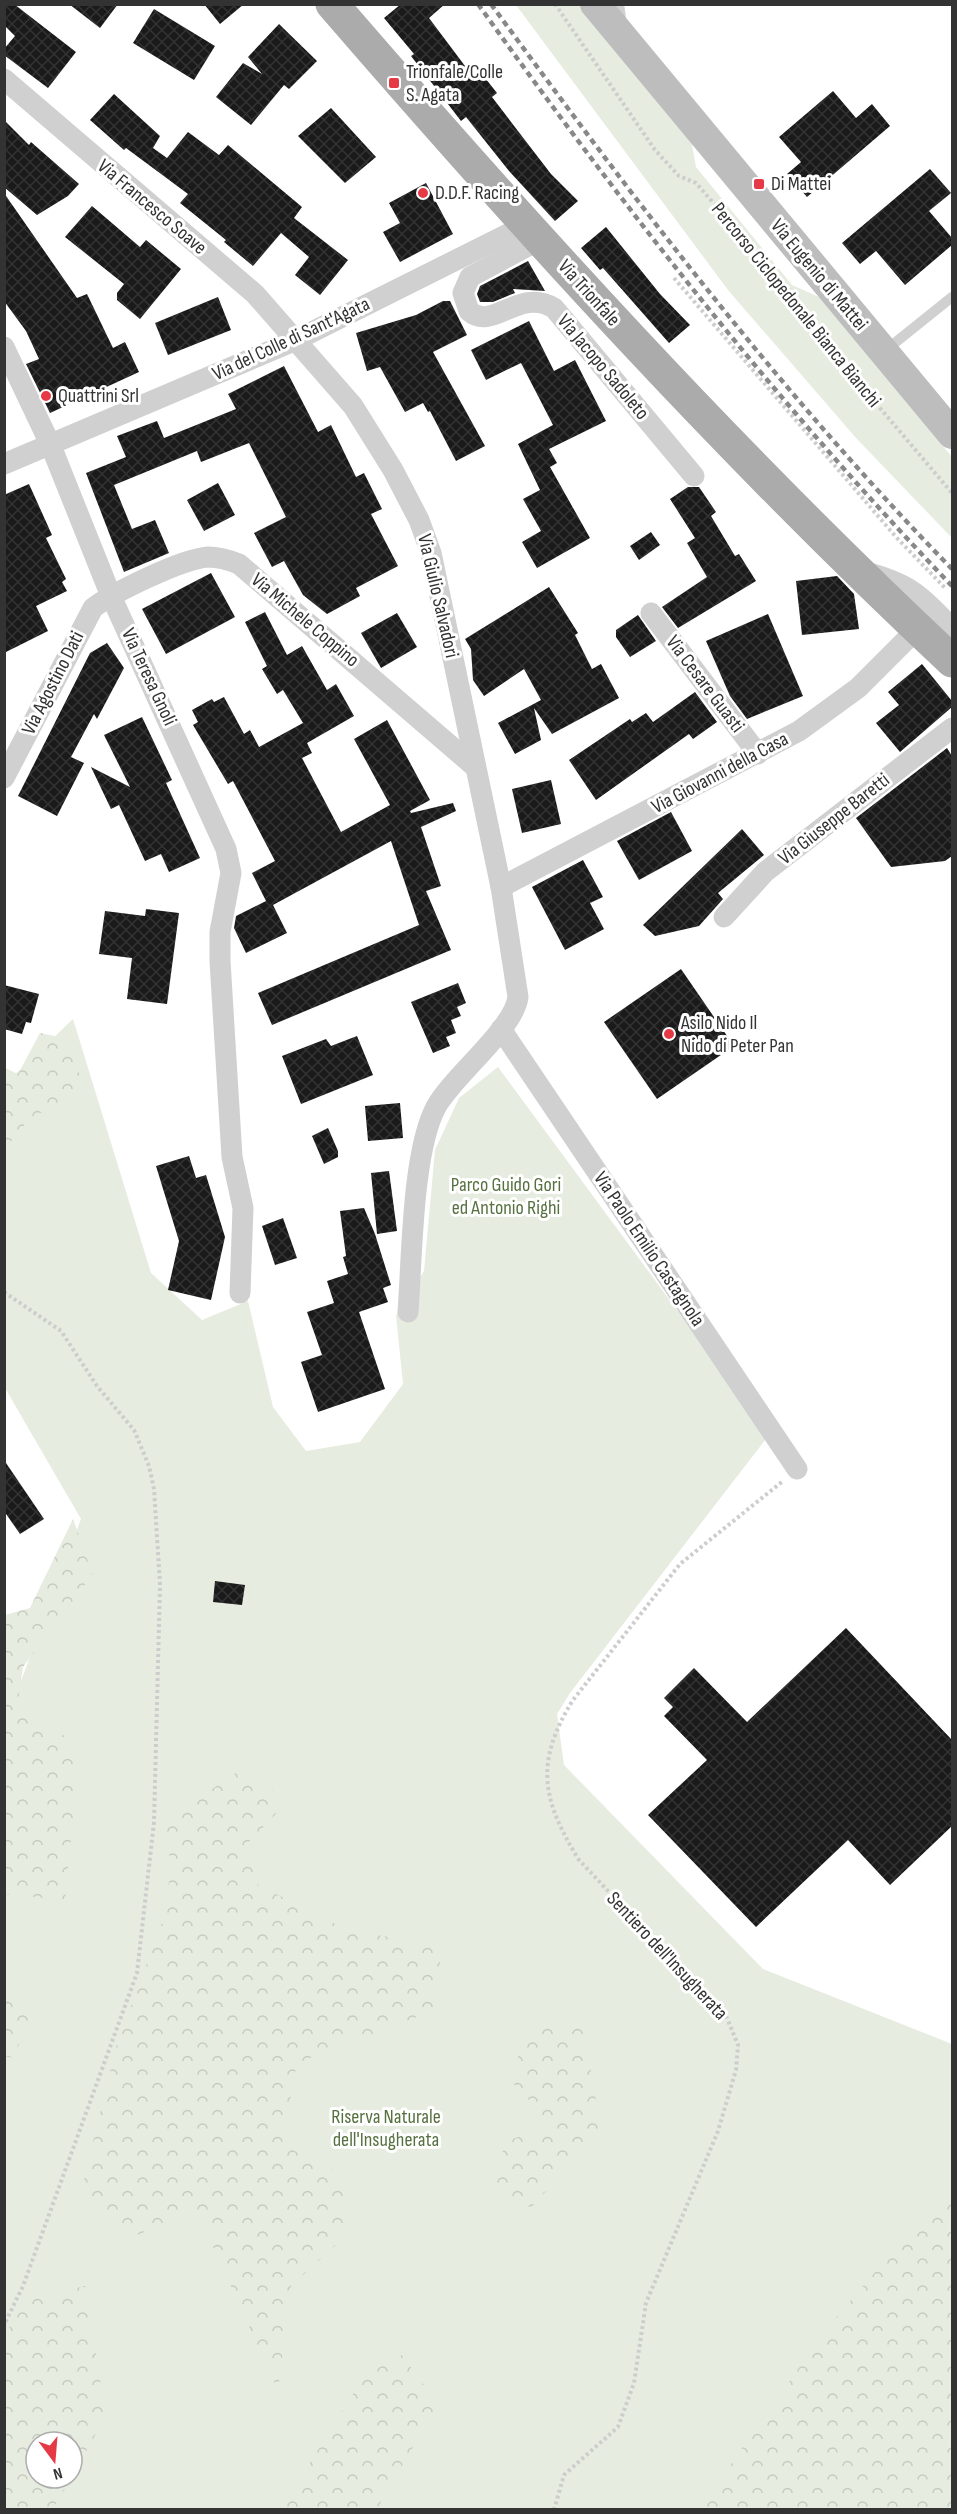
<svg xmlns="http://www.w3.org/2000/svg" width="957" height="2514" viewBox="0 0 957 2514" font-family="'Sofia Sans Condensed',sans-serif">
<style>
.green{fill:#e6ecdf;fill-rule:evenodd}
.forest{fill:url(#forest-crowns)}
.building{fill:url(#building-cross-hatch)}
.lines{fill:none;stroke-linecap:round;stroke-linejoin:round}
.path{stroke:#cdcdcd;stroke-width:4;stroke-dasharray:3 3;stroke-linecap:butt}
.lane{stroke:#d0d0d0;stroke-width:10}
.street{stroke:#d0d0d0;stroke-width:21}
.secondary{stroke:#bdbdbd;stroke-width:30}
.primary{stroke:#ababab;stroke-width:33}
.rail{stroke:#888;stroke-width:4.5;stroke-dasharray:6 4.5;stroke-linecap:butt}
.poi-dot{fill:#e63946;stroke:#fff;stroke-width:2}
.labels{text-anchor:middle;dominant-baseline:central;stroke-width:6;stroke-linejoin:round;paint-order:stroke}
.poi-label{font-size:20px;fill:#333;stroke:#fff;text-anchor:start}
.street-label{font-size:20px;fill:#333;stroke:#fff}
.park-label{font-size:20px;fill:#56703f;stroke:#fff}
</style>
<defs>
<pattern id="forest-crowns" width="20" height="18" patternUnits="userSpaceOnUse" patternTransform="scale(1.5)"><rect width="20" height="18" fill="#e6ecdf"/><path d="M2 6a3 3 0 1 1 6 0M12 15a3 3 0 1 1 6 0" fill="none" stroke="#c6cbc0"/></pattern>
<pattern id="building-cross-hatch" width="8" height="8" patternUnits="userSpaceOnUse" patternTransform="scale(1.5)"><rect width="8" height="8" fill="#1a1a1a"/><path d="M0 0l8 8M0 8l8-8" fill="none" stroke="#333"/></pattern>
</defs>
<rect width="100%" height="100%" fill="#fff"/>
<g class="green">
<polygon points="516,5 586,5 691,139 696,167 792,285 819,297 952,457 952,538 856,438 728,290"/>
<path d="M73 1019 151 1273 202 1320 248 1301 273 1407 306 1451 360 1442 403 1384 396 1315 424 1271 435 1150 459 1098 498 1067 769 1435 570 1693 557 1714 564 1765 763 1969 952 2044V2509H5L4 1727 81 1519 5 1388V1084ZM36 2442H72V2478H36Z"/>
</g>
<g class="forest">
<polygon points="40,1033 69,1039 85,1094 31,1117 5,1149 5,1068 18,1074"/>
<polygon points="73,1519 93,1574 23,1667 16,1714 74,1740 73,1818 65,1900 5,1894 5,1615 30,1608"/>
<polygon points="239,1771 289,1800 248,1843 258,1885 350,1931 442,1945 435,2010 297,2063 282,2145 340,2172 348,2234 291,2286 278,2391 197,2211 132,2237 81,2192 116,2047 165,1915 171,1864 163,1822"/>
<polygon points="4,1993 35,2013 12,2058 5,2056"/>
<polygon points="582,2020 601,2128 531,2208 487,2180 509,2140 553,2126 512,2082 525,2028"/>
<polygon points="952,2191 952,2509 699,2509 827,2328 926,2213"/>
<polygon points="85,2286 106,2416 72,2476 72,2442 36,2442 36,2478 71,2478 53,2509 5,2509 5,2344 16,2303"/>
<polygon points="402,2355 438,2404 377,2509 281,2509 365,2375"/>
</g>
<g class="building">
<polygon points="4,4 14,4 76,52 48,88 4,55 4,49 15,36 4,25"/>
<polygon points="69,4 118,4 100,28"/>
<polygon points="204,4 244,4 220,24"/>
<polygon points="401,4 445,4 429,18 471,74 478,69 497,93 492,97 551,174 578,201 555,221 509,171 466,117 461,121 411,56 414,54 384,18"/>
<polygon points="154,9 215,46 194,80 133,43"/>
<polygon points="279,24 317,61 289,89 284,85 251,125 216,97 243,63 262,74 248,57"/>
<polygon points="833,91 856,118 872,104 890,126 807,197 787,174 801,162 779,137"/>
<polygon points="114,94 160,136 153,148 167,158 188,132 219,155 228,145 302,207 294,218 348,260 320,295 295,275 309,257 281,233 253,266 224,242 226,240 180,203 188,194 126,148 124,150 90,120"/>
<polygon points="331,108 376,157 345,183 298,136"/>
<polygon points="4,120 29,145 31,142 79,184 68,196 37,215 4,187"/>
<polygon points="930,169 951,193 929,211 952,238 952,245 905,285 876,251 860,264 842,243"/>
<polygon points="426,183 453,234 400,262 383,232 400,223 389,203"/>
<polygon points="4,193 77,298 87,294 113,348 125,342 139,372 50,413 26,364 39,359 26,331 4,301"/>
<polygon points="92,206 140,247 146,240 181,269 140,319 117,300 117,293 124,284 65,237"/>
<polygon points="606,227 660,294 690,325 669,343 603,268 600,270 581,248"/>
<polygon points="528,261 545,291 513,289 515,293 493,302 480,302 477,294 480,286"/>
<polygon points="218,297 231,330 168,355 155,323"/>
<polygon points="443,301 450,301 467,335 433,352 485,446 456,461 430,411 428,412 423,403 405,412 380,367 367,371 356,333 416,315"/>
<polygon points="529,321 554,371 575,360 606,421 549,449 557,463 550,467 590,538 537,568 522,542 541,531 523,499 540,490 518,444 553,425 521,363 486,380 471,350"/>
<polygon points="284,366 318,432 331,425 356,477 364,473 382,509 371,514 398,566 356,588 360,596 327,614 303,595 284,561 272,567 254,533 286,517 249,443 201,462 197,451 114,485 132,529 155,520 169,553 124,572 86,473 126,457 117,436 157,421 164,438 236,409 228,394"/>
<polygon points="218,483 235,515 204,531 187,500"/>
<polygon points="29,484 52,535 46,538 66,579 62,582 67,591 36,606 48,631 4,653 4,495"/>
<polygon points="688,487 699,487 716,512 711,516 735,556 739,554 756,581 678,628 662,607 707,577 687,543 695,538 670,499"/>
<polygon points="651,532 660,545 639,560 630,546"/>
<polygon points="211,573 235,617 166,654 142,609"/>
<polygon points="837,576 854,594 859,629 802,635 796,581"/>
<polygon points="549,587 578,633 575,635 592,669 601,664 619,698 552,734 534,708 541,740 515,754 498,723 541,700 524,669 484,696 473,680 471,649 465,639"/>
<polygon points="265,612 287,655 302,646 327,690 336,684 354,716 307,743 312,753 302,758 341,832 390,805 354,739 387,720 430,800 410,811 411,813 453,803 456,811 421,827 441,886 426,891 451,950 272,1025 258,993 419,925 391,841 273,905 287,933 246,953 234,928 236,916 266,901 252,873 275,861 233,781 228,784 193,725 198,722 192,710 212,699 214,702 224,697 244,734 250,730 259,747 303,723 283,690 277,694 262,669 267,666 245,622"/>
<polygon points="397,613 417,647 381,668 361,633"/>
<polygon points="768,614 803,696 747,719 730,696 706,641"/>
<polygon points="638,615 656,641 630,657 616,637 616,630"/>
<polygon points="107,643 124,668 97,719 94,714 71,757 84,763 57,816 18,796 90,653"/>
<polygon points="922,664 952,701 952,707 900,752 876,723 899,705 888,692"/>
<polygon points="695,692 717,722 693,739 689,734 596,800 569,760 630,719 632,722 646,713 653,722"/>
<polygon points="142,717 172,780 166,783 200,858 169,872 161,854 145,861 119,805 111,809 91,767 130,787 104,735"/>
<polygon points="947,748 952,756 952,856 945,861 891,867 856,818"/>
<polygon points="551,780 561,824 522,833 512,789"/>
<polygon points="671,812 692,851 639,880 617,841"/>
<polygon points="742,829 764,855 718,893 723,899 699,926 655,936 643,925"/>
<polygon points="583,860 603,897 590,903 604,929 565,950 532,887"/>
<polygon points="146,909 179,913 167,1004 127,999 132,958 99,954 105,911 145,916"/>
<polygon points="681,969 734,1046 657,1099 604,1022"/>
<polygon points="458,983 466,1003 457,1007 461,1016 451,1020 456,1033 446,1037 450,1046 433,1053 411,1002"/>
<polygon points="4,985 39,994 31,1023 26,1022 22,1034 4,1029"/>
<polygon points="357,1036 373,1075 301,1104 282,1056 326,1039 331,1046"/>
<polygon points="400,1103 403,1138 368,1141 365,1106"/>
<polygon points="328,1128 338,1151 338,1157 324,1164 312,1136"/>
<polygon points="189,1156 196,1178 206,1175 225,1237 211,1300 168,1290 179,1241 156,1166"/>
<polygon points="389,1171 397,1231 377,1234 371,1173"/>
<polygon points="364,1208 375,1234 391,1285 383,1288 388,1302 359,1312 385,1389 318,1412 301,1362 322,1355 307,1312 334,1303 327,1281 348,1274 343,1257 346,1256 340,1211"/>
<polygon points="283,1218 297,1258 275,1265 262,1226"/>
<polygon points="4,1460 44,1519 20,1534 4,1511"/>
<polygon points="215,1581 245,1585 242,1605 213,1602"/>
<polygon points="846,1628 952,1740 952,1826 890,1885 848,1840 756,1927 648,1815 707,1760 664,1716 673,1707 664,1698 694,1668 747,1722"/>
</g>
<g class="lines">
<g class="path">
<polyline points="555,4 655,150 679,176 696,183 792,293 802,316 952,493"/>
<polyline points="674,278 896,537 946,589"/>
<polyline points="4,1292 61,1331 97,1386 134,1430 149,1466 154,1489 160,1584 154,1822 137,1973 23,2286 4,2325"/>
<path d="M554 2510 564 2475 618 2427 634 2383 646 2303 718 2131 736 2070 738 2045 727 2018 579 1860C542 1800 534 1763 573 1700L680 1564 783 1481"/>
</g>
<g class="lane">
<polyline points="619,4 622,25"/>
<polyline points="886,350 952,297"/>
</g>
<g class="street">
<path d="M4 79 255 294 353 406 393 470 419 520 431 553 501 887 518 997C514 1029 453 1076 436 1107 412 1152 412 1259 408 1312"/>
<path d="M541 239 470 277 463 293 469 311C493 332 518 287 554 308L694 476"/>
<polyline points="4,347 51,446 111,596 226,849 231,873 220,932 220,961 232,1157 243,1208 240,1293"/>
<polyline points="4,464 296,340 528,224"/>
<path d="M862 571C910 584 918 593 952 628"/>
<polyline points="651,613 758,754"/>
<path d="M4 778 93 608C114 592 182 559 208 557 219 557 229 560 239 564L474 766"/>
<polyline points="501,887 799,731 858,688 918,628"/>
<polyline points="724,917 765,872 952,728"/>
<polyline points="501,1029 797,1469"/>
</g>
<polyline class="secondary" points="595,4 952,434"/>
<path class="primary" d="M332 4C529 232 732 455 952 661"/>
<g class="rail">
<path d="M478 4C624 208 778 405 952 586"/>
<path d="M491 4C635 201 782 395 952 569"/>
</g>
</g>
<g class="poi-dot">
<rect x="388" y="77" width="12" height="12" rx="3"/>
<rect x="753" y="178" width="12" height="12" rx="3"/>
<circle cx="423" cy="193" r="6"/>
<circle cx="46" cy="396" r="6"/>
<circle cx="669" cy="1034" r="6"/>
</g>
<g class="labels">
<g class="poi-label">
<text x="406" y="72">Trionfale/Colle<tspan x="406" dy="23">S. Agata</tspan></text>
<text x="771" y="184">Di Mattei</text>
<text x="435" y="193">D.D.F. Racing</text>
<text x="58" y="396">Quattrini Srl</text>
<text x="681" y="1023">Asilo Nido Il<tspan x="681" dy="23">Nido di Peter Pan</tspan></text>
</g>
<g class="street-label">
<text transform="translate(152 207) rotate(40)">Via Francesco Soave</text>
<text transform="translate(819 275) rotate(50)">Via Eugenio di Mattei</text>
<text transform="translate(589 293) rotate(48)">Via Trionfale</text>
<text transform="translate(796 305) rotate(51)">Percorso Ciclopedonale Bianca Bianchi</text>
<text transform="translate(291 339) rotate(-25)">Via del Colle di Sant'Agata</text>
<text transform="translate(603 367) rotate(50)">Via Jacopo Sadoleto</text>
<text transform="translate(438 596) rotate(77)">Via Giulio Salvadori</text>
<text transform="translate(305 620) rotate(40)">Via Michele Coppino</text>
<text transform="translate(149 677) rotate(65)">Via Teresa Gnoli</text>
<text transform="translate(53 683) rotate(-63)">Via Agostino Dati</text>
<text transform="translate(705 684) rotate(53)">Via Cesare Guasti</text>
<text transform="translate(720 773) rotate(-28)">Via Giovanni della Casa</text>
<text transform="translate(834 819) rotate(-38)">Via Giuseppe Baretti</text>
<text transform="translate(649 1249) rotate(56)">Via Paolo Emilio Castagnola</text>
<text transform="translate(667 1956) rotate(47)">Sentiero dell'Insugherata</text>
</g>
<g class="park-label">
<text x="506" y="1185">Parco Guido Gori<tspan x="506" dy="23">ed Antonio Righi</tspan></text>
<text x="386" y="2117">Riserva Naturale<tspan x="386" dy="23">dell'Insugherata</tspan></text>
</g>
</g>
<rect width="957" height="2514" fill="none" stroke="#333333" stroke-width="12"/>
<g transform="translate(54 2460) rotate(164)"><circle r="28" fill="#ffffff" stroke="#adadad" stroke-width="1.5"/>
<path d="M0-4.5L10 22L0 15L-10 22Z" fill="#e63946"/>
<text y="-9" font-size="16" font-weight="bold" text-anchor="middle" fill="#333333">N</text>
</g>
</svg>
